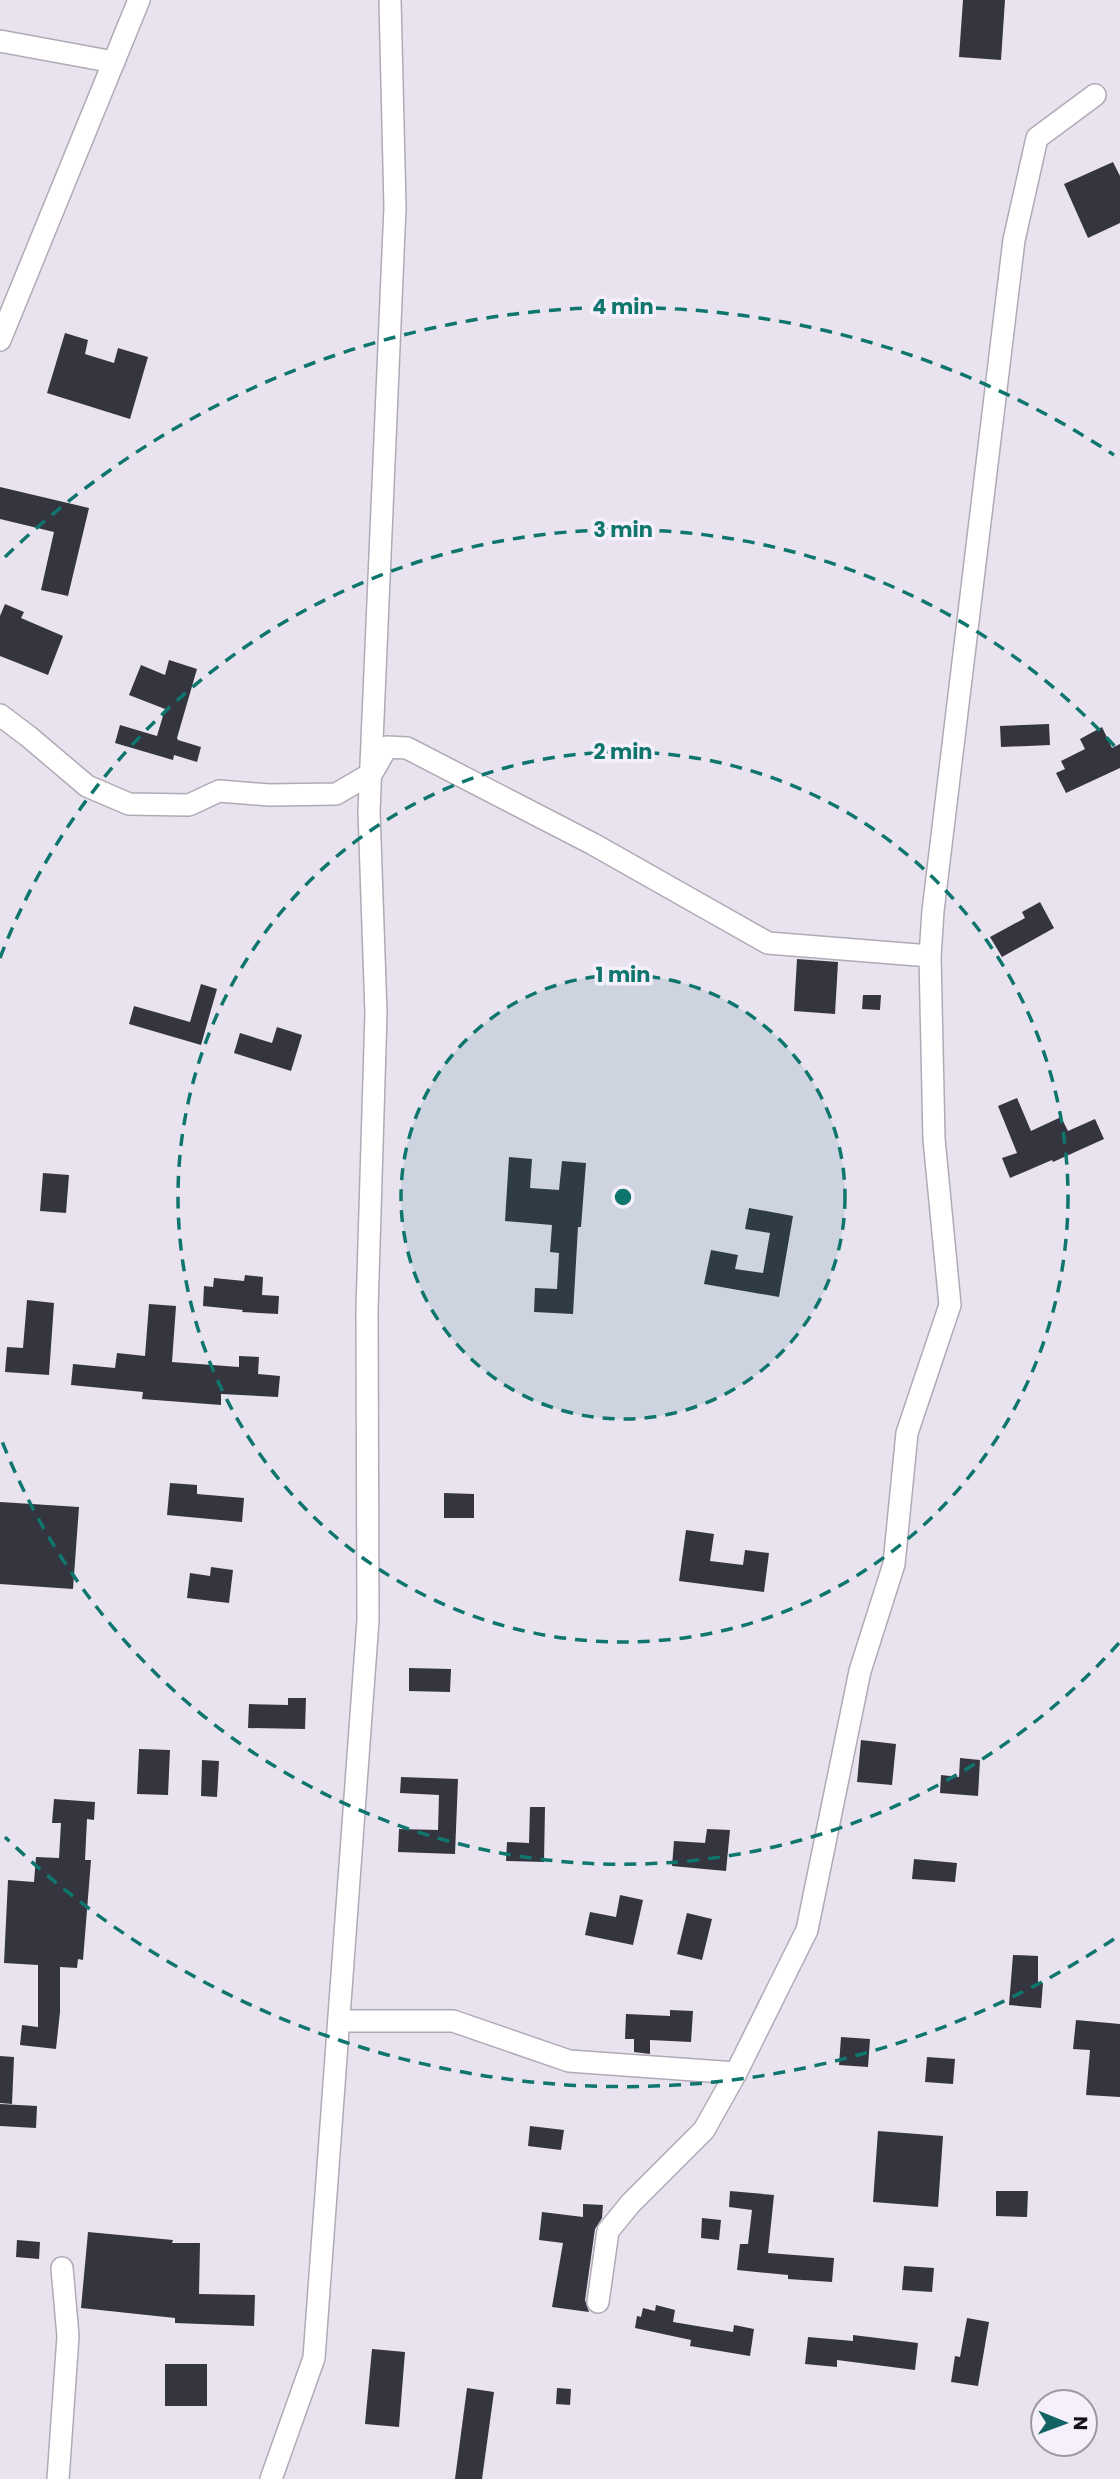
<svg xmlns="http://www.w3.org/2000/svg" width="1120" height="2479" viewBox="0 0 1120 2479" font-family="Poppins,sans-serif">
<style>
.building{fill:#353540}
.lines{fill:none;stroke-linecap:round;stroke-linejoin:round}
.street-casing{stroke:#b1aab6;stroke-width:24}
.street{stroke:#fff;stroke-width:21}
.ring{fill:none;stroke:#0f766e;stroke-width:3.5;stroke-dasharray:12 9}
.centre{fill:#0f766e;stroke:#f6effc;stroke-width:3.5}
.ring-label{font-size:21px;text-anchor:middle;font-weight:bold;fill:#0f766e;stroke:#f6effc;stroke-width:7;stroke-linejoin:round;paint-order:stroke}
</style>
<rect width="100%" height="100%" fill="#e9e2ef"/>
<g class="building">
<polygon points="963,0 1005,0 1001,60 959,57"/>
<polygon points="1113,162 1120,176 1120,223 1088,238 1064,184"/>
<polygon points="65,333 88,340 85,354 114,363 118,348 148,357 130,419 47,393"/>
<polygon points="0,487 89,508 68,596 41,590 54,532 0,519"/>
<polygon points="5,604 24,612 21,618 63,636 48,675 0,656 0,616"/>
<polygon points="169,660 197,669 177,738 178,740 201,747 197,762 174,755 173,760 115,743 120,725 157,736 165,709 129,695 141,665 165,675"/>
<polygon points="1049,724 1050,745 1001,747 1000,726"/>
<polygon points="1102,727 1112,748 1120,744 1120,768 1066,793 1056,773 1065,769 1061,761 1085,749 1080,739"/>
<polygon points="1040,902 1054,928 1002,957 990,937 1025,918 1022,912"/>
<polygon points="797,959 838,962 835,1014 794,1011"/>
<polygon points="201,984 217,989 201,1045 129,1024 134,1006 190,1022"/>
<polygon points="863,995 881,995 880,1010 862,1009"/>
<polygon points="277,1027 302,1035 291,1071 234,1053 240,1033 272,1043"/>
<polygon points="1017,1098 1031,1131 1061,1117 1068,1131 1095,1119 1104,1139 1053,1162 1052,1160 1010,1178 1002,1158 1017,1153 998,1106"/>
<polygon points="509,1157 532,1159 530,1188 559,1190 562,1161 586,1163 581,1227 578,1227 573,1314 534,1312 535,1288 557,1289 559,1253 550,1252 552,1225 505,1221"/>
<polygon points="43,1173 69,1175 66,1213 40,1211"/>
<polygon points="749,1208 793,1216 779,1297 704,1284 711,1250 738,1255 735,1269 763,1273 770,1233 745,1229"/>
<polygon points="245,1275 263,1277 262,1295 279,1296 278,1314 242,1312 243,1310 203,1306 204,1286 213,1287 214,1278 244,1281"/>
<polygon points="27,1300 54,1303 49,1375 5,1372 7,1347 23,1348"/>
<polygon points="149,1304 176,1306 172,1362 239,1367 239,1356 259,1357 258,1374 280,1376 278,1397 221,1394 221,1405 142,1399 143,1392 71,1385 73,1364 115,1368 117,1353 145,1356"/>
<polygon points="170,1483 197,1485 197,1494 244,1498 242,1522 167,1515"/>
<polygon points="444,1493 474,1494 474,1518 444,1518"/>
<polygon points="0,1502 79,1507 73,1589 0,1584"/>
<polygon points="686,1530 714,1534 710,1561 743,1565 745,1550 769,1553 764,1592 679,1581"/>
<polygon points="211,1567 233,1570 229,1603 187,1598 190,1573 210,1576"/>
<polygon points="409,1668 451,1669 450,1692 409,1691"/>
<polygon points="288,1698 306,1698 305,1729 248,1728 249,1704 288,1705"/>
<polygon points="861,1740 896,1744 892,1785 857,1782"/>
<polygon points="139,1749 170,1750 168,1795 137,1794"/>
<polygon points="960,1758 980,1760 978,1796 940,1793 941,1775 959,1777"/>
<polygon points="202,1760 219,1761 217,1797 201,1796"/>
<polygon points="401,1777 458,1779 455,1854 398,1852 399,1829 438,1830 439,1795 400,1793"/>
<polygon points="54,1799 95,1802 94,1820 87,1819 85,1860 91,1860 83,1960 78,1959 77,1968 60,1967 60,2012 56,2049 20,2045 22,2025 38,2027 38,1965 4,1963 8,1880 34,1882 36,1857 59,1858 61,1823 52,1823"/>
<polygon points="530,1807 545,1807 544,1862 506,1861 507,1842 529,1843"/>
<polygon points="707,1829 730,1830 726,1871 672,1866 674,1841 705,1843"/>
<polygon points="914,1859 957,1863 955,1882 912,1879"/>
<polygon points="620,1895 643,1900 633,1945 585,1935 590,1912 616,1917"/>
<polygon points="687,1913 712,1919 702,1960 677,1954"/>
<polygon points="1013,1955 1038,1956 1038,1982 1043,1983 1041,2008 1009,2005"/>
<polygon points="670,2010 693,2011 691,2042 650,2040 650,2054 634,2052 634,2039 625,2039 626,2014 670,2016"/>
<polygon points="1076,2020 1120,2024 1120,2097 1086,2095 1090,2050 1073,2049"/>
<polygon points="841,2037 870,2039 868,2067 839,2065"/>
<polygon points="0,2056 14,2057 12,2104 0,2103"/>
<polygon points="927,2057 955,2059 953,2084 925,2082"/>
<polygon points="0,2104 37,2106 36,2128 0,2126"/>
<polygon points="530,2126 564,2130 561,2150 528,2146"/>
<polygon points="878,2131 943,2136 938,2207 873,2202"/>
<polygon points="730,2191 774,2195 768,2253 834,2258 832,2282 788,2279 788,2275 737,2270 740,2244 748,2244 752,2210 729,2207"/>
<polygon points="996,2191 1028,2191 1027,2217 996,2216"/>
<polygon points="583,2204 603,2205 602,2218 595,2229 585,2300 589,2312 552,2307 563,2243 539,2240 542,2212 583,2217"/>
<polygon points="702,2218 721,2220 719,2240 701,2238"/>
<polygon points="88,2232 173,2240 172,2243 200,2243 199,2294 255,2295 254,2326 175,2323 175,2318 81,2308"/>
<polygon points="17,2240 40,2242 39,2259 16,2257"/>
<polygon points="904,2266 934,2268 932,2292 902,2290"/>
<polygon points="656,2305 675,2310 673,2322 733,2332 734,2325 754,2329 750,2356 690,2346 691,2340 635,2328 637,2316 641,2317 643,2308 655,2311"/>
<polygon points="967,2318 989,2322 978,2386 951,2382 955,2356 960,2357"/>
<polygon points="853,2335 918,2343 915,2370 837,2360 837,2367 805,2364 808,2337 853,2341"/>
<polygon points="372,2349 405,2352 399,2427 365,2424"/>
<rect x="165" y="2364" width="42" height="42"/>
<polygon points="467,2388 494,2392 482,2479 455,2479"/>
<polygon points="557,2388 571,2389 570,2405 556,2404"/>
</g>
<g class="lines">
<defs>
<g id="street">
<polyline points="0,41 114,62"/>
<polyline points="0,340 139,0"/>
<polyline points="0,715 28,736 87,786 129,804 189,805 219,791 269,795 336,794 372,773 387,747 407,748 593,844 768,943 930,956"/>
<polyline points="339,2021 453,2021 569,2061 736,2073"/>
<polyline points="598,2302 608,2231 631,2203 704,2130 736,2073 807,1930 860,1671 894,1564 907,1433 950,1305 934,1139 930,956 933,911 1014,240 1037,138 1095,95"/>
<polyline points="58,2479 68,2336 62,2268"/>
<polyline points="271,2479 314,2358 368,1620 367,1310 376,1013 369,811 395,207 390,0"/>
</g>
</defs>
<use href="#street" class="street-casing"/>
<use href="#street" class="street"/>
</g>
<circle cx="623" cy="1197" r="222" fill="#0f766e" fill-opacity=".12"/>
<g class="ring">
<circle cx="623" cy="1197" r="222"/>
<circle cx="623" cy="1197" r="445"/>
<path d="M1119 1643A667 667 0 0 1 0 1436M0 958A667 667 0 0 1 1119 751"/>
<path d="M1114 1939A890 890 0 0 1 5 1837M5 557A890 890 0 0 1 1114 455"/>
</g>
<circle cx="623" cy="1197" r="10" class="centre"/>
<g class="ring-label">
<text x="623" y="314">4 min</text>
<text x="623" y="537">3 min</text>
<text x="623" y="759">2 min</text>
<text x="623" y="982">1 min</text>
</g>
<g transform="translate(1064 2423) rotate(91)"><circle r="33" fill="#f6effc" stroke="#9c97a0" stroke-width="2"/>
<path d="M0-5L12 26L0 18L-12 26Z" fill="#136364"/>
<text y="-10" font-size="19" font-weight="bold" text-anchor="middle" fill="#151217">N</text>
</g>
</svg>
